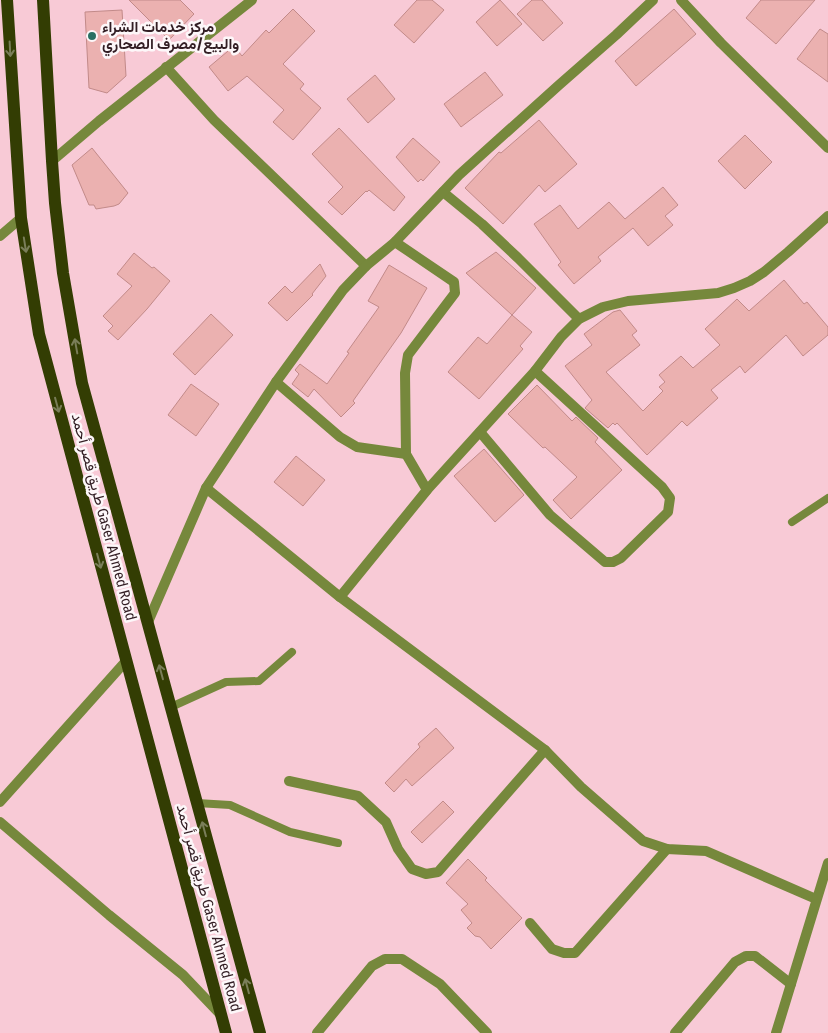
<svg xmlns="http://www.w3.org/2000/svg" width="828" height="1033" viewBox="0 0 828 1033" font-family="'Fira Sans Condensed',Vazirmatn,sans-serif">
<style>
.building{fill:#ebb1b0;stroke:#c28a89}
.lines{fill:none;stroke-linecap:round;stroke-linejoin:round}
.service{stroke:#76883c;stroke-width:8}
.minor{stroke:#76883c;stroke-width:10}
.tertiary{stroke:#76883c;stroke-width:10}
.primary{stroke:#333d03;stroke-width:12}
.oneway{stroke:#7a7e59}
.poi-dot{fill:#2a7064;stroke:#fdf7f9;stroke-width:2}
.labels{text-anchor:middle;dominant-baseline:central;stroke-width:5;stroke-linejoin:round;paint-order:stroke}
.poi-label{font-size:15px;font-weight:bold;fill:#331e24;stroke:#fdf7f9;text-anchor:start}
.street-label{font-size:15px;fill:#331e24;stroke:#fdf7f9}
</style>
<rect width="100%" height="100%" fill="#f8cad6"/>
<g class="building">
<polygon points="129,0 180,0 194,14 169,40"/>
<polygon points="417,0 432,0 444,10 414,43 394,25"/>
<polygon points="500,0 522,24 497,46 476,22"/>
<polygon points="532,0 542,0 563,23 543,41 517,14"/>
<polygon points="761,0 815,0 776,44 746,18"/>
<polygon points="293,9 315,31 283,64 304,84 300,89 321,108 293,140 273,122 284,110 247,76 228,91 209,67 234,46 242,56 266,30 269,33"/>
<polygon points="674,9 696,34 636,86 615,61"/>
<polygon points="122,10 126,76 107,93 89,88 85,12"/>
<polygon points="820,29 828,34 828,82 797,59"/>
<polygon points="485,72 503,95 461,127 444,104"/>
<polygon points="375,75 395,99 368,123 347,99"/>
<polygon points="539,120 577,164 545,192 539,185 503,224 465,188 499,152 501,153"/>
<polygon points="339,128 405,197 394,211 369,190 367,192 366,191 342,215 328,202 343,187 312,154"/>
<polygon points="745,135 772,162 745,189 718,161"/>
<polygon points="413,138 440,162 423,181 421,179 418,182 396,157"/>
<polygon points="92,148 128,193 119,204 114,206 96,209 94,205 89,205 72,165"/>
<polygon points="663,187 678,205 665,216 673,225 648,246 633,228 598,257 601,261 574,284 558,265 561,262 534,224 560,205 578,229 609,202 625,219"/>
<polygon points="496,252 536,288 512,315 466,273"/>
<polygon points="134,253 152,268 154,267 170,281 147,309 118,340 108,331 113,326 103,316 132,286 117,274"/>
<polygon points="320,264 326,276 312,294 313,295 287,321 268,303 285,286 292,293"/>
<polygon points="389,265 427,288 401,333 353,401 355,403 341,417 314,389 308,397 292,384 299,374 295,370 300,364 327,384 349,353 347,352 379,307 368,301"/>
<polygon points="784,280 804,304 807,302 828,327 828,335 803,356 786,335 745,373 740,366 711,390 718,398 687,426 682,421 647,455 617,423 615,425 613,423 608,428 585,408 592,400 565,366 592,345 584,334 613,312 620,310 637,331 632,335 640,345 606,372 643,411 663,391 659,387 665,382 659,375 681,356 693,368 720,345 705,329 737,299 749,311"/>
<polygon points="211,314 233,335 195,375 173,354"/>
<polygon points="512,315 532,332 520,346 523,349 479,399 448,372 478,337 487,344"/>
<polygon points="191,384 219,404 196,436 168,415"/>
<polygon points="537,385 572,421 576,417 598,438 595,442 622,470 571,519 553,500 577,477 545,447 543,448 508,414"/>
<polygon points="484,449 524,495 495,522 454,476"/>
<polygon points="296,456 325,480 303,506 274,482"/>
<polygon points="436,728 454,748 412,786 406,779 394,792 385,783 420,747 418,744"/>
<polygon points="443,801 454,812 422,843 411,832"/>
<polygon points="468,859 487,878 485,880 522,918 491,949 480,937 475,936 467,928 472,923 461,910 468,904 446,883"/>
</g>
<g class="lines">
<g class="service">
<polyline points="792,522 828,498"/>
<polyline points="171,707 226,682 259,681 292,652"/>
<polyline points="197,803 230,805 290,832 338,843"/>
</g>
<g class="minor">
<polyline points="681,0 721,43 828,148"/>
<polyline points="166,67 214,120 366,266"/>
<polyline points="52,161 99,121 252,0"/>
<polyline points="443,192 482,224 518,258 579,319"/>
<polyline points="0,236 21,218"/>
<polyline points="395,242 454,282 455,293 408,355 405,373 406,454 427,490"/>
<polyline points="276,382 340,437 357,447 406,454"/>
<polyline points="480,432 550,515 605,562 613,562 621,558 668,512 670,498 662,487 535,371"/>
<polyline points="206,488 340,597 545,750 581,787 643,841 667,849 706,851 816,899"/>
<polyline points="340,597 427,490 535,371 561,337 579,319 603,307 628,301 718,293 734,288 750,281 764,272 788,252 828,216"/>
<polyline points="148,622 206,488 276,382 343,290 366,266 395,242 459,175 559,85 616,35 653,0"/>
<polyline points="289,781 358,796 386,822 398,849 412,869 426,874 438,872 545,750"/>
<polyline points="0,802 126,661"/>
<polyline points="0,822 109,915 183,975 221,1015"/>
<polyline points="530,923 552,949 564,953 575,953 667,849"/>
<polyline points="317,1033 372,966 385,959 402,959 440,984 487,1033"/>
<polyline points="675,1033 735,962 746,956 755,956 791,984"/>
</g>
<polyline class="tertiary" points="776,1033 828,863"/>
<g class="primary">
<polyline points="7,0 21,218 39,334 226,1033"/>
<polyline points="43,0 52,161 55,203 63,273 82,383 260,1033"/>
</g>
</g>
<defs><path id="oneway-shaft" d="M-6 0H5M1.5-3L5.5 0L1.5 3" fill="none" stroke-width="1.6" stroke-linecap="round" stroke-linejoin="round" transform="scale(1.25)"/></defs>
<g class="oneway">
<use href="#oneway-shaft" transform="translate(10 49) rotate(87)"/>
<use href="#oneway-shaft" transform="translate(25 245) rotate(81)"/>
<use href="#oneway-shaft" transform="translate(76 346) rotate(-100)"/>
<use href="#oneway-shaft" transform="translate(57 405) rotate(75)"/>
<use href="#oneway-shaft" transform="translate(99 561) rotate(75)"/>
<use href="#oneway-shaft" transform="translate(161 672) rotate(-105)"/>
<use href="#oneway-shaft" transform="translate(204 829) rotate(-105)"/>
<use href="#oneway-shaft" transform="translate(247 986) rotate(-105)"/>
</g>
<circle class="poi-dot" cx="92" cy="36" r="5"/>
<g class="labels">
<g class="poi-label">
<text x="102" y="27">مركز خدمات الشراء<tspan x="102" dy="17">والبيع/مصرف الصحاري</tspan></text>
</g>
<g class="street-label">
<text transform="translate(104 517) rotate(75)">طريق قصر أحمد Gaser Ahmed Road</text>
<text transform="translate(209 908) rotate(75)">طريق قصر أحمد Gaser Ahmed Road</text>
</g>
</g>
</svg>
